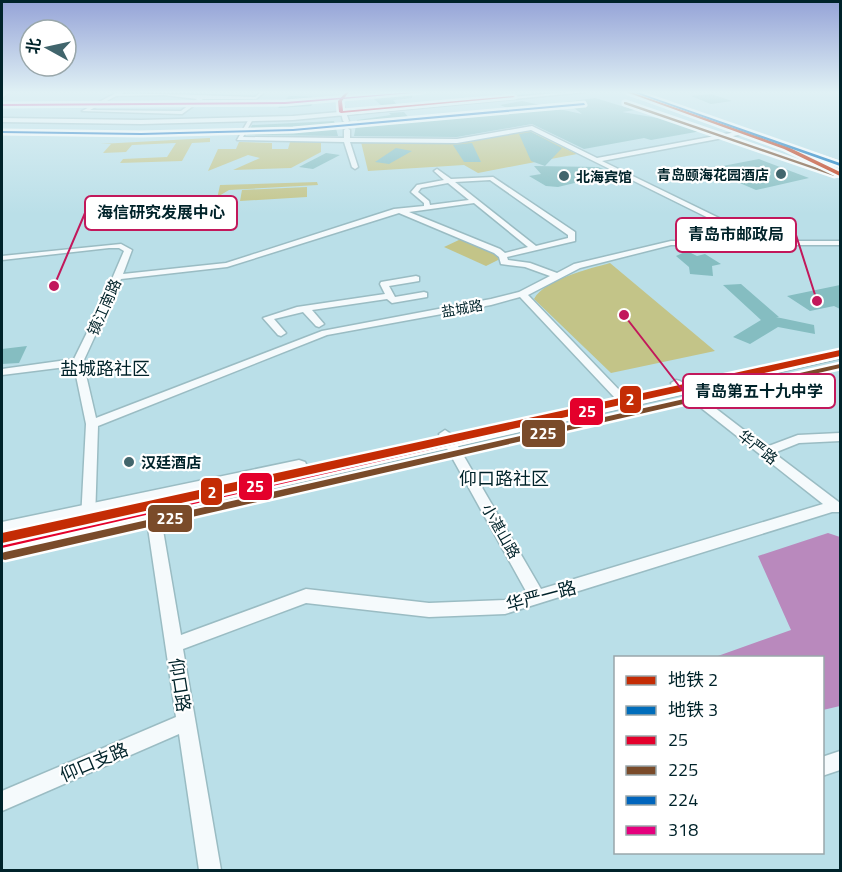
<svg xmlns="http://www.w3.org/2000/svg" width="842" height="872" viewBox="0 0 842 872" font-family="'Titillium Web','Noto Sans SC',sans-serif">
<style>
.green{fill:#c3c488}
.water{fill:#b989bd}
.building{fill:#85bdc1}
.lines{fill:none;stroke-linecap:round;stroke-linejoin:round}
.minor-casing{stroke:#9abcc3;stroke-width:3}
.major-casing{stroke:#9abcc3;stroke-width:3}
.minor{fill:#f5fafc;fill-rule:evenodd}
.major{fill:#f5fafc;fill-rule:evenodd}
.bus-1-casing{stroke:#fff;stroke-width:5}
.bus-2-casing{stroke:#fff;stroke-width:5}
.bus-3-casing{stroke:#fff;stroke-width:5}
.bus-4-casing{stroke:#fff;stroke-width:5}
.bus-1{fill:#e4002b;fill-rule:evenodd}
.bus-2{fill:#7a4b2a;fill-rule:evenodd}
.bus-3{fill:#0065bd;fill-rule:evenodd}
.bus-4{fill:#e5007d;fill-rule:evenodd}
.metro-1-casing{stroke:#fff;stroke-width:5}
.metro-2-casing{stroke:#fff;stroke-width:5}
.metro-1{fill:#c42c05;fill-rule:evenodd}
.metro-2{fill:#006dbb;fill-rule:evenodd}
.poi-dot{fill:#41656c;stroke:#fff;stroke-width:2}
.labels{text-anchor:middle;dominant-baseline:central;stroke-width:4.5;stroke-linejoin:round;paint-order:stroke}
.far-poi-label{font-size:14px;font-weight:bold;fill:#00232a;stroke:#fff;text-anchor:end}
.far-street-label{font-size:14px;fill:#00232a;stroke:#fff}
.street-label{font-size:15px;fill:#00232a;stroke:#fff}
.poi-label{font-size:15px;font-weight:bold;fill:#00232a;stroke:#fff;text-anchor:start}
.quarter-label{font-size:18px;fill:#00232a;stroke:#fff}
.near-street-label{font-size:18px;fill:#00232a;stroke:#fff}
.leader{fill:none;stroke:#c2185b;stroke-width:2}
.callout-dot{fill:#c2185b;stroke:#fff;stroke-width:2}
.callout{fill:#fff;stroke:#c2185b;stroke-width:2}
.callout-label{font-size:16px;text-anchor:middle;font-weight:bold;fill:#00232a}
.line-badge{stroke:#fff;stroke-width:2}
.badge-label{font-size:16px;text-anchor:middle;font-weight:bold;fill:#fff}
</style>
<rect width="100%" height="100%" fill="#badfe8"/>
<g class="green">
<polygon points="529,131 577,154 478,173 464,165 368,171 361,142 461,143"/>
<polygon points="210,138 210,142 192,143 182,161 120,163 123,159 167,157 176,143 132,145 126,152 103,153 111,144 100,144"/>
<polygon points="239,142 272,143 272,149 288,149 290,142 321,142 321,152 291,168 233,170 260,158 248,155 208,171 218,149 236,149"/>
<polygon points="317,182 318,185 229,190 219,196 228,204 222,204 217,199 220,185"/>
<polygon points="307,187 307,197 240,201 242,190"/>
<polygon points="461,239 500,256 500,259 486,266 444,247"/>
<path d="M610 263 715 351 611 373 534 299C545 279 589 269 610 263Z"/>
</g>
<polygon class="water" points="828,533 840,537 840,706 823,710 822,658 715,657 791,630 758,556"/>
<g class="building">
<polygon points="366,92 412,92 412,98 393,100 397,105 382,106"/>
<polygon points="711,94 732,101 711,104 691,96"/>
<polygon points="289,96 296,96 318,97 311,106 278,108"/>
<polygon points="595,98 635,110 622,112 688,123 707,130 651,140 644,138 584,149 532,124 457,137 354,136 357,120 391,115 389,113 404,112 410,119 463,118 515,111 500,105 522,101 582,114 566,102"/>
<polygon points="334,121 338,136 247,135 252,125"/>
<polygon points="531,132 562,148 545,166 531,161 519,134"/>
<polygon points="472,143 481,162 464,162 453,145"/>
<polygon points="396,148 412,151 389,164 375,162"/>
<polygon points="326,153 340,155 313,169 299,167"/>
<polygon points="759,159 809,178 756,190 707,169"/>
<polygon points="534,166 598,167 606,170 593,181 587,180 558,187 546,186 529,176 541,174"/>
<polygon points="687,251 697,256 705,254 721,264 712,266 713,276 690,274 689,267 676,256"/>
<polygon points="741,284 779,317 776,317 814,325 815,334 778,327 750,344 733,337 761,320 723,285"/>
<polygon points="840,285 840,309 834,306 810,311 787,296"/>
<polygon points="27,346 19,363 2,364 2,349"/>
</g>
<g class="lines">
<defs>
<g id="minor">
<path d="M118 92H123L121 94C166 93 210 96 255 97L261 92H265L256 99H203L182 114 82 111ZM164 95 197 99 181 111 90 110 116 96Z"/>
<polygon points="345,92 349,92 342,101 349,121 346,123 343,121 338,101"/>
<path d="M250 117 253 119 243 137 344 138V130L347 128 350 130V138L457 139 532 126 597 158 747 130 749 133 602 161 766 241H840V245H671L580 268 528 295 623 394 625 396 623 398H615L520 297 491 305 327 335 98 426 95 520 93 524 88 525 83 524 81 520 86 424 74 366 2 375V369L74 359 103 300 124 251 119 248H109L2 260V256L121 244 132 250 123 274 226 263 394 209 424 206V203L411 192 417 185 444 180 434 171 437 169 451 179 493 177 575 232V241L507 257 508 260 530 263 557 273 574 264 671 241H755L531 130 457 143 350 142 358 167 355 169 352 167 344 142 237 140ZM490 180 568 235V238L536 246 455 182ZM448 183 469 200 430 205 429 201 418 192 421 188ZM474 203 528 247 505 253 500 249 409 212ZM399 213 494 253 499 257 501 264 525 267 550 276 519 292 491 299 322 331 96 418 83 362 121 279 227 267Z"/>
<polygon points="416,276 419,277 419,281 389,286 395,297 424,292 427,293 427,297 392,303 387,299 312,310 324,324 319,327 316,326 303,312 274,319 286,333 281,336 278,335 263,318 297,307 385,294 380,284 381,282"/>
<polygon points="676,380 680,381 766,447 798,435 840,433 840,441 799,443 774,453 840,503 840,512 832,512 505,614 429,617 306,603 183,649 221,870 199,870 179,734 2,811 2,791 176,717 144,501 146,497 156,497 158,501 181,635 306,589 429,603 505,600 527,593 439,434 445,430 451,434 541,589 823,504 672,385 671,383"/>
<polygon points="840,751 840,770 822,776 822,757"/>
</g>
<g id="major">
<polygon points="4,92 10,92 2,98 2,94"/>
<polygon points="569,92 586,92 293,120 141,124 2,122 2,118 141,120 293,116"/>
<polygon points="627,92 633,92 840,162 840,166"/>
<polygon points="840,350 840,358 2,551 2,537 153,503 2,536 2,522 299,460 305,462 307,466 305,469"/>
</g>
</defs>
<use href="#minor" class="minor-casing"/>
<use href="#major" class="major-casing"/>
<use href="#minor" class="minor"/>
<use href="#major" class="major"/>
<defs>
<g id="bus-1">
<polygon points="346,92 349,92 342,101 343,111 513,96 515,97 341,113 339,112 338,101"/>
<polygon points="628,92 840,163 840,165 628,93"/>
<polygon points="840,352 840,356 2,548 2,540"/>
</g>
<g id="bus-2">
<polygon points="624,102 626,102 838,175 834,176 624,104"/>
<polygon points="840,364 840,368 5,560 2,559 2,553 5,552"/>
</g>
<polygon id="bus-3" points="584,103 585,105 293,131 141,135 2,133 2,131 141,133 293,129"/>
<polygon id="bus-4" points="415,92 424,92 285,104 2,106 2,104 285,102"/>
</defs>
<use href="#bus-1" class="bus-1-casing"/>
<use href="#bus-2" class="bus-2-casing"/>
<use href="#bus-3" class="bus-3-casing"/>
<use href="#bus-4" class="bus-4-casing"/>
<use href="#bus-1" class="bus-1"/>
<use href="#bus-2" class="bus-2"/>
<use href="#bus-3" class="bus-3"/>
<use href="#bus-4" class="bus-4"/>
<defs>
<g id="metro-1">
<polygon points="626,92 631,92 788,147 840,172 840,176 784,149"/>
<polygon points="840,350 840,356 2,543 2,533"/>
</g>
<polygon id="metro-2" points="632,92 637,92 840,163 840,166"/>
</defs>
<use href="#metro-1" class="metro-1-casing"/>
<use href="#metro-2" class="metro-2-casing"/>
<use href="#metro-1" class="metro-1"/>
<use href="#metro-2" class="metro-2"/>
</g>
<linearGradient id="sky" x2="0" y2="1"><stop stop-color="#95a3d7"/><stop offset="0.43" stop-color="#e0f1f5"/><stop offset="1" stop-color="#e0f1f5" stop-opacity="0"/></linearGradient>
<rect width="842" height="214" fill="url(#sky)"/>
<g class="poi-dot">
<circle cx="781" cy="174" r="6"/>
<circle cx="564" cy="176" r="6"/>
<circle cx="129" cy="462" r="6"/>
</g>
<g class="labels">
<g class="far-poi-label">
<text x="769" y="174">青岛颐海花园酒店</text>
<text x="576" y="176" text-anchor="start">北海宾馆</text>
</g>
<g class="far-street-label">
<text transform="translate(462 308) rotate(-10)">盐城路</text>
</g>
<g class="street-label">
<text transform="translate(104 307) rotate(-66)">镇江南路</text>
<text transform="translate(758 447) rotate(38)">华严路</text>
<text transform="translate(501 531) rotate(60)">小湛山路</text>
</g>
<g class="poi-label">
<text x="141" y="462">汉廷酒店</text>
</g>
<g class="quarter-label">
<text x="105" y="368">盐城路社区</text>
<text x="504" y="478">仰口路社区</text>
</g>
<g class="near-street-label">
<text transform="translate(541 596) rotate(-15)">华严一路</text>
<text transform="translate(180 685) rotate(81)">仰口路</text>
<text transform="translate(94 762) rotate(-23)">仰口支路</text>
</g>
</g>
<path class="leader" d="M54 286L85 213M817 301L796 235M624 315L683 391"/>
<g class="callout-dot">
<circle cx="54" cy="286" r="6"/>
<circle cx="817" cy="301" r="6"/>
<circle cx="624" cy="315" r="6"/>
</g>
<g class="callout">
<rect x="85" y="196" width="152" height="34" rx="6"/>
<rect x="676" y="218" width="120" height="34" rx="6"/>
<rect x="683" y="374" width="152" height="34" rx="6"/>
</g>
<g class="callout-label">
<text x="161" y="218">海信研究发展中心</text>
<text x="736" y="240">青岛市邮政局</text>
<text x="759" y="397">青岛第五十九中学</text>
</g>
<g class="line-badge">
<rect x="619" y="385" width="23" height="29" rx="6" fill="#c42c05"/>
<rect x="569" y="397" width="35" height="29" rx="6" fill="#e4002b"/>
<rect x="521" y="419" width="45" height="29" rx="6" fill="#7a4b2a"/>
<rect x="238" y="472" width="35" height="29" rx="6" fill="#e4002b"/>
<rect x="200" y="477" width="23" height="29" rx="6" fill="#c42c05"/>
<rect x="147" y="504" width="46" height="29" rx="6" fill="#7a4b2a"/>
</g>
<g class="badge-label">
<text x="630" y="405">2</text>
<text x="587" y="417">25</text>
<text x="543" y="439">225</text>
<text x="255" y="492">25</text>
<text x="212" y="498">2</text>
<text x="170" y="524">225</text>
</g>
<rect width="842" height="872" fill="none" stroke="#00232a" stroke-width="6"/>
<rect x="614" y="656" width="210" height="198" fill="#ffffff" stroke="#99a7aa" stroke-width="1.5"/>
<rect x="626" y="676" width="30" height="9" fill="#c42c05" stroke="#99a7aa" stroke-width="1.5"/>
<text x="668" y="686" font-size="18" fill="#00232a">地铁 2</text>
<rect x="626" y="706" width="30" height="9" fill="#006dbb" stroke="#99a7aa" stroke-width="1.5"/>
<text x="668" y="716" font-size="18" fill="#00232a">地铁 3</text>
<rect x="626" y="736" width="30" height="9" fill="#e4002b" stroke="#99a7aa" stroke-width="1.5"/>
<text x="668" y="746" font-size="18" fill="#00232a">25</text>
<rect x="626" y="766" width="30" height="9" fill="#7a4b2a" stroke="#99a7aa" stroke-width="1.5"/>
<text x="668" y="776" font-size="18" fill="#00232a">225</text>
<rect x="626" y="796" width="30" height="9" fill="#0065bd" stroke="#99a7aa" stroke-width="1.5"/>
<text x="668" y="806" font-size="18" fill="#00232a">224</text>
<rect x="626" y="826" width="30" height="9" fill="#e5007d" stroke="#99a7aa" stroke-width="1.5"/>
<text x="668" y="836" font-size="18" fill="#00232a">318</text>
<g transform="translate(48 48) rotate(278)"><circle r="28" fill="#ffffff" stroke="#99a7aa" stroke-width="1.5"/>
<path d="M0-4.5L10 22L0 15L-10 22Z" fill="#41656c"/>
<text y="-9" font-size="16" font-weight="bold" text-anchor="middle" fill="#00232a">北</text>
</g>
</svg>
